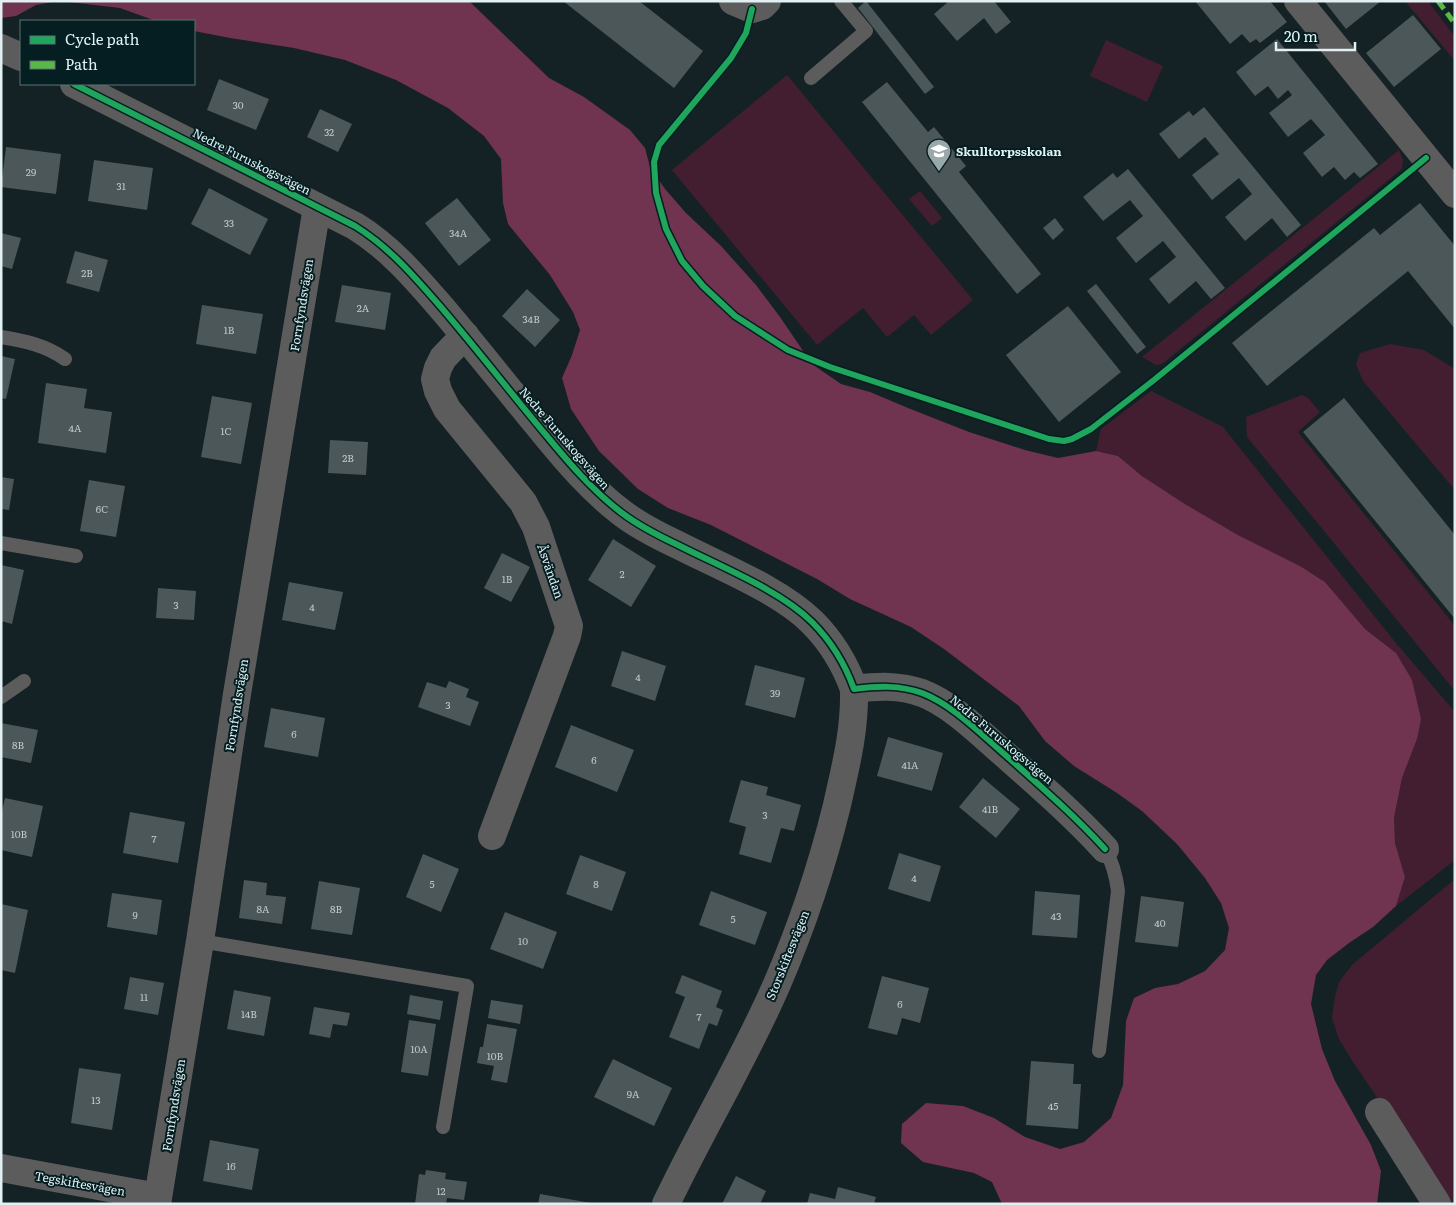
<svg xmlns="http://www.w3.org/2000/svg" width="1456" height="1205" viewBox="0 0 1456 1205" font-family="Literata,serif">
<style>
.green{fill:#431e30}
.forest{fill:#703350}
.building{fill:#4c575a}
.lines{fill:none;stroke-linecap:round;stroke-linejoin:round}
.lane{stroke:#5d5c5d;stroke-width:14}
.street{stroke:#5d5c5d;stroke-width:28}
.quiet{stroke:#58b947;stroke-width:5;stroke-dasharray:10 5;stroke-linecap:butt}
.cycleway-casing{stroke:#041e21;stroke-width:9}
.cycleway{stroke:#20a55d;stroke-width:6}
.labels{text-anchor:middle;dominant-baseline:central;stroke-width:4;stroke-linejoin:round;paint-order:stroke}
.number-label{font-size:10px;fill:#bccacc}
.poi-label{font-size:12px;font-weight:bold;fill:#e1f0f2;stroke:#041e21;text-anchor:start}
.street-label{font-size:12px;fill:#e1f0f2;stroke:#041e21}
</style>
<rect width="100%" height="100%" fill="#142225"/>
<g class="green">
<polygon points="1405,1 1428,1 1455,37 1455,61"/>
<polygon points="1106,40 1163,66 1147,102 1090,76"/>
<polygon points="787,75 973,300 931,335 914,315 887,337 863,308 817,345 672,170"/>
<polygon points="1399,150 1403,160 1402,169 1162,364 1156,365 1142,357"/>
<polygon points="920,191 942,218 932,226 909,199"/>
<polygon points="1390,344 1424,350 1455,369 1455,490 1363,381 1356,364 1360,353"/>
<polygon points="1151,391 1223,427 1396,643 1455,712 1455,860 1396,906 1405,877 1395,843 1394,819 1402,778 1417,739 1396,653 1365,629 1325,582 1300,566 1238,535 1185,504 1142,476 1118,456 1096,451 1101,429"/>
<polygon points="1302,395 1308,398 1320,412 1298,432 1455,626 1455,691 1247,437 1246,417"/>
<polygon points="1455,879 1455,1204 1450,1204 1353,1062 1339,1039 1332,1018 1335,996 1339,982 1352,965"/>
</g>
<g class="forest">
<polygon points="1,1 58,1 36,5 16,16 1,18"/>
<polygon points="61,1 469,1 549,78 584,97 630,130 645,148 650,167 665,189 686,213 721,246 756,285 780,317 812,364 841,384 870,392 908,408 969,432 1025,450 1058,458 1096,451 1118,456 1142,476 1185,504 1238,535 1300,566 1325,582 1365,629 1396,653 1412,680 1421,719 1417,739 1402,778 1394,818 1395,843 1405,877 1396,906 1373,927 1349,943 1327,960 1316,975 1311,1004 1322,1049 1335,1081 1371,1145 1381,1171 1377,1204 1002,1204 992,1182 974,1173 923,1162 901,1143 902,1124 926,1103 963,1106 994,1118 1025,1137 1060,1149 1084,1142 1111,1118 1123,1085 1126,1021 1134,998 1155,988 1178,984 1205,971 1225,950 1229,928 1221,903 1205,878 1177,844 1142,811 1117,793 1074,766 1045,741 1019,706 944,649 911,627 850,599 817,579 711,525 668,508 638,489 599,451 571,409 562,378 572,355 580,330 573,312 550,275 508,224 503,203 501,159 484,136 448,108 396,80 345,60 294,48 230,38 194,31 194,21 156,21 120,8"/>
</g>
<g class="building">
<polygon points="563,1 639,1 703,51 674,88"/>
<polygon points="866,1 934,87 925,94 858,8"/>
<polygon points="949,1 994,1 1011,22 996,34 984,18 957,41 934,14"/>
<polygon points="1195,1 1270,1 1287,22 1260,43 1256,39 1250,43 1242,34 1230,44"/>
<polygon points="1324,1 1381,1 1346,29"/>
<polygon points="1413,15 1441,49 1394,87 1366,53"/>
<polygon points="1277,39 1378,164 1360,178 1354,172 1345,180 1334,167 1322,177 1303,153 1325,135 1311,119 1288,137 1269,113 1292,95 1288,90 1278,99 1268,86 1255,96 1236,72"/>
<polygon points="219,79 269,99 256,130 207,110"/>
<polygon points="887,82 928,132 934,127 966,166 959,172 1041,274 1017,294 862,102"/>
<polygon points="1204,107 1301,225 1287,237 1272,218 1245,241 1225,217 1252,194 1239,178 1212,200 1192,175 1219,154 1205,137 1179,159 1159,134 1189,111 1193,116"/>
<polygon points="320,109 352,124 338,152 307,137"/>
<polygon points="6,147 61,154 56,194 1,187"/>
<polygon points="94,160 153,168 147,210 88,201"/>
<polygon points="1128,169 1225,288 1211,299 1196,281 1169,304 1149,279 1176,257 1163,241 1136,263 1116,238 1143,216 1130,200 1103,221 1083,197 1113,173 1117,178"/>
<polygon points="209,188 268,219 250,255 191,224"/>
<polygon points="457,198 491,240 459,266 425,223"/>
<polygon points="1420,203 1455,246 1455,329 1408,271 1267,386 1232,343 1374,228 1380,235"/>
<polygon points="1055,218 1064,230 1053,240 1043,228"/>
<polygon points="1,233 21,238 12,269 1,266"/>
<polygon points="75,251 108,260 99,292 66,283"/>
<polygon points="1096,284 1146,347 1137,354 1087,291"/>
<polygon points="342,285 391,293 385,330 335,322"/>
<polygon points="527,289 560,320 535,347 502,316"/>
<polygon points="202,305 263,314 256,354 196,344"/>
<polygon points="1068,306 1121,372 1059,422 1006,355"/>
<polygon points="1,356 15,359 6,399 1,398"/>
<polygon points="46,383 87,389 84,408 112,412 106,453 38,443"/>
<polygon points="212,396 252,403 241,464 201,457"/>
<polygon points="1344,398 1455,535 1455,619 1303,432"/>
<polygon points="330,440 368,442 366,475 328,473"/>
<polygon points="1,477 14,479 9,510 1,509"/>
<polygon points="89,480 125,486 116,537 80,531"/>
<polygon points="613,539 656,566 631,607 588,580"/>
<polygon points="502,553 530,567 511,602 484,588"/>
<polygon points="1,565 24,570 12,624 1,621"/>
<polygon points="289,582 343,592 335,630 282,620"/>
<polygon points="158,588 196,591 194,620 156,618"/>
<polygon points="622,651 666,666 655,701 611,686"/>
<polygon points="755,665 805,678 795,718 745,705"/>
<polygon points="449,681 469,689 466,697 479,702 470,726 418,707 427,682 446,688"/>
<polygon points="271,708 325,718 318,757 264,747"/>
<polygon points="1,723 38,730 31,763 1,757"/>
<polygon points="571,725 634,750 617,792 555,767"/>
<polygon points="888,737 943,753 932,791 877,776"/>
<polygon points="983,778 1020,809 996,838 959,807"/>
<polygon points="741,780 768,787 766,795 801,805 794,831 781,828 771,863 739,854 746,827 729,822"/>
<polygon points="5,798 43,806 32,857 1,850 1,815"/>
<polygon points="130,812 185,822 178,863 123,853"/>
<polygon points="899,853 941,866 930,902 888,889"/>
<polygon points="423,854 459,869 441,912 406,897"/>
<polygon points="580,855 626,872 612,911 566,894"/>
<polygon points="244,880 267,883 266,895 286,897 282,924 239,918"/>
<polygon points="319,881 360,888 352,935 311,929"/>
<polygon points="711,891 767,912 755,945 699,925"/>
<polygon points="1035,891 1080,895 1077,938 1032,935"/>
<polygon points="112,893 162,900 157,935 107,927"/>
<polygon points="1141,896 1184,902 1178,947 1135,942"/>
<polygon points="1,904 28,910 15,973 1,970"/>
<polygon points="505,912 557,932 543,969 490,949"/>
<polygon points="682,975 722,991 716,1007 723,1010 717,1026 709,1023 699,1049 669,1037 685,997 675,993"/>
<polygon points="882,976 929,988 920,1023 902,1018 897,1035 868,1028"/>
<polygon points="130,977 164,983 158,1015 124,1009"/>
<polygon points="234,990 271,997 264,1036 227,1029"/>
<polygon points="410,995 443,1001 440,1020 407,1014"/>
<polygon points="491,1000 523,1005 520,1024 488,1018"/>
<polygon points="314,1007 350,1013 347,1026 333,1024 330,1038 309,1034"/>
<polygon points="409,1020 436,1024 428,1076 401,1072"/>
<polygon points="487,1024 517,1029 507,1083 491,1080 494,1066 477,1063 480,1047 483,1047"/>
<polygon points="613,1059 672,1088 654,1126 594,1097"/>
<polygon points="1031,1061 1074,1064 1073,1084 1081,1084 1078,1129 1026,1125"/>
<polygon points="79,1068 121,1074 112,1130 71,1123"/>
<polygon points="210,1140 259,1149 252,1190 203,1181"/>
<polygon points="426,1170 446,1173 445,1179 467,1182 464,1200 447,1198 446,1204 415,1204 419,1174 425,1175"/>
<polygon points="736,1176 766,1191 760,1204 722,1204"/>
<polygon points="838,1187 876,1197 874,1204 807,1204 810,1193 835,1199"/>
<polygon points="540,1194 591,1203 591,1204 538,1204"/>
</g>
<g class="lines">
<g class="lane">
<polyline points="811,78 866,31 841,1"/>
<path d="M1 337C25 341 45 345 65 359"/>
<polyline points="1,543 76,556"/>
<polyline points="1,697 24,681"/>
<polyline points="200,941 467,986 443,1127"/>
<path d="M1099 1051 1118 891C1116 875 1113 863 1105 849"/>
</g>
<g class="street">
<polyline points="733,1 752,9 762,6 767,1"/>
<polyline points="1298,1 1455,194"/>
<polyline points="1,48 21,57"/>
<path d="M74 84 355 226C389 247 414 276 440 306 476 348 510 392 546 435 569 463 593 491 622 513 639 526 659 536 678 545 719 566 780 590 812 622 831 641 845 664 854 689 878 686 899 685 922 693 951 704 979 732 1002 752 1037 783 1073 814 1105 849"/>
<polyline points="465,335 443,358 438,368 435,379 438,391 447,409 523,502 536,527 569,626 567,636 492,836"/>
<polyline points="1379,1112 1437,1204"/>
<polyline points="1,1168 158,1197"/>
<polyline points="157,1204 200,941 237,694 317,207"/>
<path d="M666 1204C701 1130 745 1058 777 984 802 926 822 866 837 805 846 765 855 730 854 689"/>
</g>
<polyline class="quiet" points="1438,1 1455,24"/>
<defs>
<g id="cycleway">
<polyline points="752,9 746,33 731,58 659,145 654,162 656,193 666,229 682,261 703,286 735,316 788,350 830,367 1049,439 1064,441 1072,439 1091,429 1154,380 1426,158"/>
<path d="M74 84 355 226C389 247 414 276 440 306 476 348 510 392 546 435 569 463 593 491 622 513 639 526 659 536 678 545 719 566 780 590 812 622 831 641 845 664 854 689 878 686 899 685 922 693 951 704 979 732 1002 752 1037 783 1073 814 1105 849"/>
</g>
</defs>
<use href="#cycleway" class="cycleway-casing"/>
<use href="#cycleway" class="cycleway"/>
</g>
<defs>
<symbol id="school-pin" viewBox="-11 -11 22 30"><path d="M0 17L-7.5 6A9.5 9.5 0 1 1 7.5 6Z" fill="#99a8aa" stroke="#041e21"/><path d="M0-5L7-2L0 1L-7-2ZM-4 1L0 2.5L4 1V4Q0 6-4 4Z" fill="#fff"/></symbol>
</defs>
<g fill-rule="evenodd">
<use href="#school-pin" x="925" y="137" width="28" height="38"/>
</g>
<g class="labels">
<g class="number-label">
<text x="238" y="104">30</text>
<text x="329" y="131">32</text>
<text x="31" y="171">29</text>
<text x="121" y="185">31</text>
<text x="229" y="222">33</text>
<text x="458" y="232">34A</text>
<text x="87" y="272">2B</text>
<text x="363" y="307">2A</text>
<text x="531" y="318">34B</text>
<text x="229" y="329">1B</text>
<text x="75" y="427">4A</text>
<text x="226" y="430">1C</text>
<text x="348" y="457">2B</text>
<text x="102" y="508">6C</text>
<text x="622" y="573">2</text>
<text x="507" y="578">1B</text>
<text x="176" y="604">3</text>
<text x="312" y="606">4</text>
<text x="638" y="676">4</text>
<text x="775" y="692">39</text>
<text x="448" y="704">3</text>
<text x="294" y="733">6</text>
<text x="18" y="744">8B</text>
<text x="594" y="759">6</text>
<text x="910" y="764">41A</text>
<text x="990" y="808">41B</text>
<text x="765" y="814">3</text>
<text x="19" y="833">10B</text>
<text x="154" y="838">7</text>
<text x="914" y="877">4</text>
<text x="432" y="883">5</text>
<text x="596" y="883">8</text>
<text x="263" y="908">8A</text>
<text x="336" y="908">8B</text>
<text x="135" y="914">9</text>
<text x="1056" y="915">43</text>
<text x="733" y="918">5</text>
<text x="1160" y="922">40</text>
<text x="523" y="940">10</text>
<text x="144" y="996">11</text>
<text x="900" y="1003">6</text>
<text x="249" y="1013">14B</text>
<text x="699" y="1016">7</text>
<text x="419" y="1048">10A</text>
<text x="495" y="1055">10B</text>
<text x="633" y="1093">9A</text>
<text x="96" y="1099">13</text>
<text x="1053" y="1105">45</text>
<text x="231" y="1165">16</text>
<text x="441" y="1190">12</text>
</g>
<g class="poi-label">
<text x="956" y="151">Skulltorpsskolan</text>
</g>
<g class="street-label">
<text transform="translate(252 161) rotate(27)">Nedre Furuskogsvägen</text>
<text transform="translate(301 305) rotate(-81)">Fornfyndsvägen</text>
<text transform="translate(565 438) rotate(49)">Nedre Furuskogsvägen</text>
<text transform="translate(551 571) rotate(71)">Åsvändan</text>
<text transform="translate(236 705) rotate(-81)">Fornfyndsvägen</text>
<text transform="translate(1002 739) rotate(40)">Nedre Furuskogsvägen</text>
<text transform="translate(787 955) rotate(-68)">Storskiftesvägen</text>
<text transform="translate(173 1105) rotate(-81)">Fornfyndsvägen</text>
<text transform="translate(80 1183) rotate(10)">Tegskiftesvägen</text>
</g>
</g>
<rect width="1456" height="1205" fill="none" stroke="#e1f0f2" stroke-width="5"/>
<rect x="20" y="20" width="175" height="65" fill="#041e21" stroke="#5c7275"/>
<rect x="30" y="36" width="25" height="8" fill="#20a55d" stroke="#5c7275"/>
<text x="65" y="45" font-size="15" fill="#e1f0f2">Cycle path</text>
<rect x="30" y="61" width="25" height="8" fill="#58b947" stroke="#5c7275"/>
<text x="65" y="70" font-size="15" fill="#e1f0f2">Path</text>
<path d="M1276 42v8h79v-8" fill="none" stroke="#e1f0f2" stroke-width="2.5"/>
<text x="1284" y="42" font-size="15" fill="#e1f0f2" stroke="#041e21" stroke-width="4" paint-order="stroke">20 m</text>
</svg>
